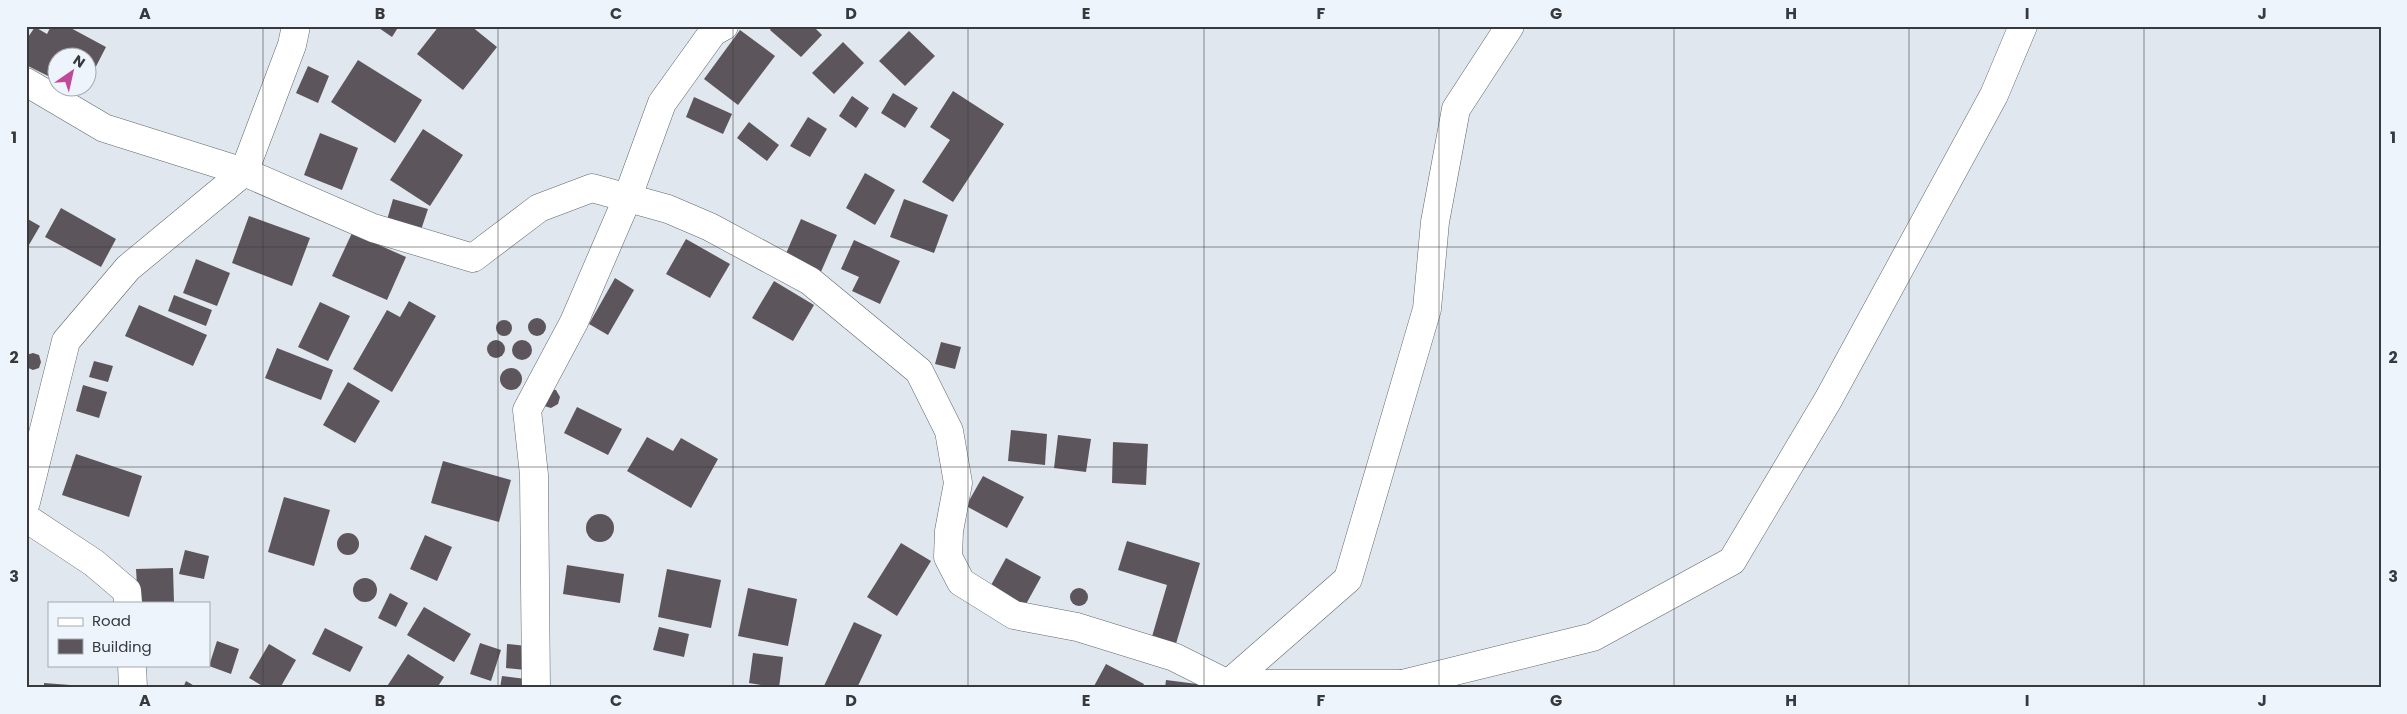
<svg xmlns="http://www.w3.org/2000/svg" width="2407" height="714" viewBox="0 0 2407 714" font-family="Poppins,sans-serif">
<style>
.building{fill:#5c565c}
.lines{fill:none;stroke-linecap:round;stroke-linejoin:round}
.street-casing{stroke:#61676d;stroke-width:29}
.street{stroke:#fff;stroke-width:28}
.grid{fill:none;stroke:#37393c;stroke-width:1;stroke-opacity:0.55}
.neatline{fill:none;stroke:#37393c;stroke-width:2}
.grid-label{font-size:16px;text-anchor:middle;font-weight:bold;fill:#37393c}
</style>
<rect width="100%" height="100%" fill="#e0e7ee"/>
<g class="building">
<polygon points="51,26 67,26 106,47 88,82 88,58 58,58 58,81 26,65 26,40 35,27 47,34"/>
<polygon points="376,26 399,26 392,37"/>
<polygon points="439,26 471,26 497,47 463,90 417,54"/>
<polygon points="773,26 813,26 822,35 801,57 770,30"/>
<polygon points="740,30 775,56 738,105 704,79"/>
<polygon points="909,31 935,56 905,86 879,61"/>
<polygon points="843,42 864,63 834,94 812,73"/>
<polygon points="358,60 422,100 395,143 331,102"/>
<polygon points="308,66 329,76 318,103 296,93"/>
<polygon points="70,88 84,88 81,94"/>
<polygon points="953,91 1004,124 953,202 922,182 950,140 930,127"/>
<polygon points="893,93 918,108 905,128 881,113"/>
<polygon points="852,96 869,108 856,128 839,116"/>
<polygon points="694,97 732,114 723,134 686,117"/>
<polygon points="808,117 827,129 810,157 790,146"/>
<polygon points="749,122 779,145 767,161 737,138"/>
<polygon points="423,129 463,155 430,206 390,180"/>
<polygon points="320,133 358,148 342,190 304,175"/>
<polygon points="865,173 895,190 875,225 846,208"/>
<polygon points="393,199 428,209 421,230 387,220"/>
<polygon points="904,199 948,215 934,253 890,237"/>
<polygon points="61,208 116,239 101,267 45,237"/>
<polygon points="249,216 310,238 292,286 232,263"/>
<polygon points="26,218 40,226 26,250"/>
<polygon points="801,219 837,235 820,274 784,258"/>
<polygon points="352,233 406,257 387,300 332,276"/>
<polygon points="686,239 730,264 710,298 666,274"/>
<polygon points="854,240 900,261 880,304 852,291 859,277 841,269"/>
<polygon points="196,259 230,273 217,306 183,293"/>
<polygon points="615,278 634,290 608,335 589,324"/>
<polygon points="774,281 814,305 793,341 752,318"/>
<polygon points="174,295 212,310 206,326 168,311"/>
<polygon points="409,301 436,316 392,392 353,369 387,310 400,317"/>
<polygon points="320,302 350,316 328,361 298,347"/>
<polygon points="139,305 207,335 193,366 125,336"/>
<circle cx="537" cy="327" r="9"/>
<circle cx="504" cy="328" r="8"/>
<circle cx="522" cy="350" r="10"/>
<circle cx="496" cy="349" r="9"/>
<polygon points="941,342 961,347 955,369 935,364"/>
<polygon points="277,348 333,370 321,400 265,378"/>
<polygon points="33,353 39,355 41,362 39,368 33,370 26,367 26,355"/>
<polygon points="94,361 113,366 108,382 89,377"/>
<circle cx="511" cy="379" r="11"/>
<polygon points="348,382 380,401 355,443 323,425"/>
<polygon points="83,385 107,392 99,418 76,411"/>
<polygon points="548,389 556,390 560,397 558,404 551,408 544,406"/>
<polygon points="577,407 622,429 608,455 564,433"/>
<polygon points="1011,430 1047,434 1045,465 1008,461"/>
<polygon points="1058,435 1091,439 1086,472 1054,468"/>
<polygon points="647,437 673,451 681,438 718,459 691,508 627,471"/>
<polygon points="1113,442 1148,444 1146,485 1112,483"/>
<polygon points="76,454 142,476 129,517 62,495"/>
<polygon points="443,461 511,480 499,522 431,503"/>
<polygon points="983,476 1024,497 1007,528 966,506"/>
<polygon points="284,497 330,510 314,566 268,552"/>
<circle cx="600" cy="528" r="14"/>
<circle cx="348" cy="544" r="11"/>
<polygon points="425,535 452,547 437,581 410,569"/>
<polygon points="1127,541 1200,563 1175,647 1151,640 1167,585 1118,570"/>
<polygon points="901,543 931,561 897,616 867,597"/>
<polygon points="185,550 209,556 204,579 179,574"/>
<polygon points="1006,558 1041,577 1025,606 990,587"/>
<polygon points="567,565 624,574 620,603 563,594"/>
<polygon points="173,568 174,603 138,603 136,569"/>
<polygon points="667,569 721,580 711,628 658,617"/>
<circle cx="365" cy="590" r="12"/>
<polygon points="748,588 797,599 788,646 738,636"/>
<circle cx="1079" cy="597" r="9"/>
<polygon points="390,593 408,603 396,627 378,618"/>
<polygon points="424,607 471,634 454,662 407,635"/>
<polygon points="854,622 882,635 857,688 823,688"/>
<polygon points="659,627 689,634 684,657 653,650"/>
<polygon points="325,628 363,647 350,672 312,654"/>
<polygon points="217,641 239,649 231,674 209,666"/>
<polygon points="480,643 501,650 491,681 470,674"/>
<polygon points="269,644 296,660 280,688 266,688 249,678"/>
<polygon points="507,644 527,646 526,670 506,668"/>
<polygon points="753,653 783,657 779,688 749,683"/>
<polygon points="408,654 444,677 437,688 386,688"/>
<polygon points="1106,664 1144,684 1142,688 1093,688"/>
<polygon points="502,676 526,679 525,688 500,688"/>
<polygon points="1166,680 1205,685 1205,688 1165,688"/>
<polygon points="186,681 198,688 183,688"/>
<polygon points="44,683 83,686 83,688 44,688"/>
</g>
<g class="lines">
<defs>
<g id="street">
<polyline points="26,82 104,128 244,172 373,228 473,258 539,208 592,188 668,209 710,227 810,281 919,371 949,431 958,483 949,531 948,557 961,582 1014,615 1077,627 1174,657 1228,684 1227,688"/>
<polyline points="26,502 66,341 128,268 244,172 292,45 296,26"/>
<polyline points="26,518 94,563 127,591 128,603"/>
<polyline points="132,665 133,688"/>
<polyline points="1228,684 1348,579 1427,309 1435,222 1456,109 1510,26"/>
<polyline points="1228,684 1402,684 1407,688"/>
<polyline points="1402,684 1593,637 1732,561 1828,400 1994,95 2023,26"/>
<polyline points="536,688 534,475 527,410 574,322 627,199 662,103 713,32 724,26"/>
</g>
</defs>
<use href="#street" class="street-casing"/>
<use href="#street" class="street"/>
</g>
<path class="grid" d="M263 26V688M498 26V688M733 26V688M968 26V688M1204 26V688M1439 26V688M1674 26V688M1909 26V688M2144 26V688M26 247H2381M26 467H2381"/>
<rect width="2407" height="714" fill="none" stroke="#edf4fc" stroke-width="55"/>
<rect x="48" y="602" width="162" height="65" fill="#edf4fc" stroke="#a4a9af"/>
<rect x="58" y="618" width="25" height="8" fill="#ffffff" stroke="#a4a9af"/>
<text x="92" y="626" font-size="15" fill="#37393c">Road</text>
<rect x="58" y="639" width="25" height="15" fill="#5c565c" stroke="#a4a9af"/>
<text x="92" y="652" font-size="15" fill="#37393c">Building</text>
<g transform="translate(72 72) rotate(34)"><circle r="24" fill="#edf4fc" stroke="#a4a9af"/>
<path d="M0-4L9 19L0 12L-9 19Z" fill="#c2489a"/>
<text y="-8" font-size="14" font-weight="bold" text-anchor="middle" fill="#37393c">N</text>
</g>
<rect x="28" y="28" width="2352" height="658" class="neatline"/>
<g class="grid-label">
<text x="145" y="19">A</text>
<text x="380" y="19">B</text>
<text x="616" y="19">C</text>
<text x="851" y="19">D</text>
<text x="1086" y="19">E</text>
<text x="1321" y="19">F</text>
<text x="1556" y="19">G</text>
<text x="1791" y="19">H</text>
<text x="2027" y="19">I</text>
<text x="2262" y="19">J</text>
<text x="14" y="143">1</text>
<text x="2393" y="143">1</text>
<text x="14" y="363">2</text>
<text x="2393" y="363">2</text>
<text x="14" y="582">3</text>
<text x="2393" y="582">3</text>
<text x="145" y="706">A</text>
<text x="380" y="706">B</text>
<text x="616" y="706">C</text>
<text x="851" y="706">D</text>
<text x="1086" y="706">E</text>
<text x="1321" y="706">F</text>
<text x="1556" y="706">G</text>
<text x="1791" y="706">H</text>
<text x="2027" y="706">I</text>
<text x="2262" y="706">J</text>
</g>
</svg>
